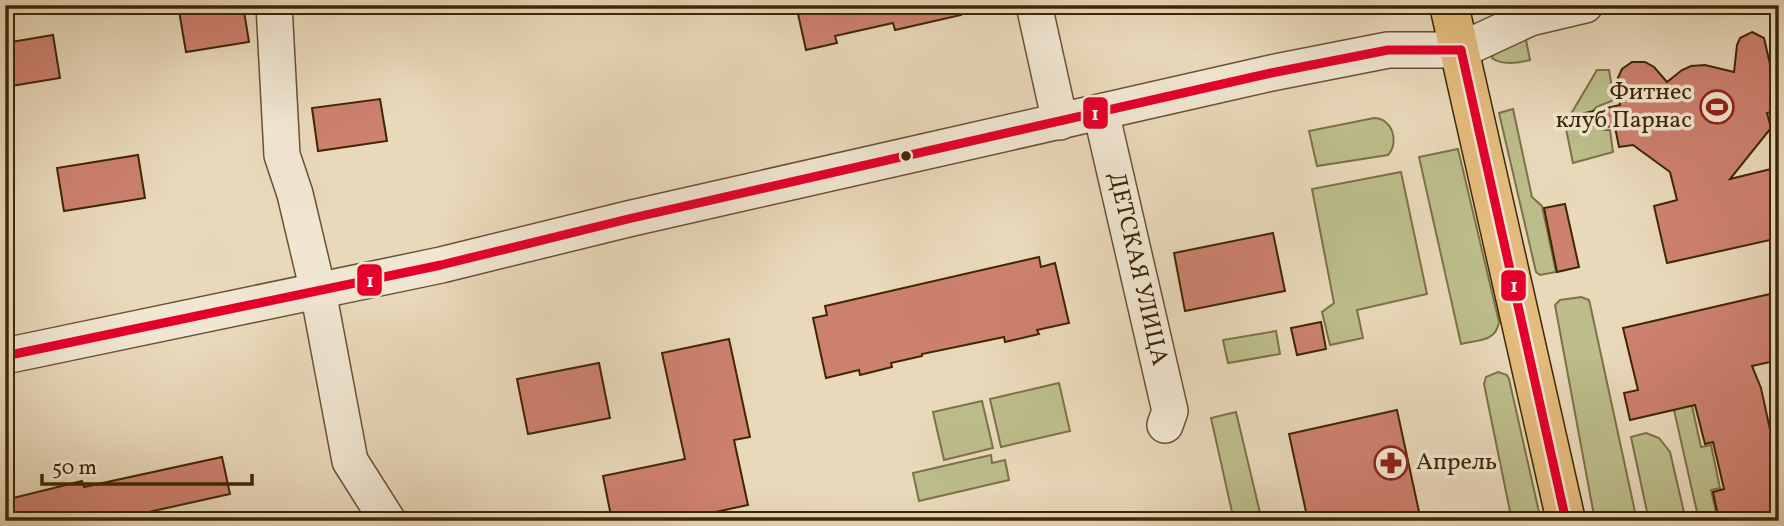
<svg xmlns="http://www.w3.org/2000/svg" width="1784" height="526" viewBox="0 0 1784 526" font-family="Vollkorn,serif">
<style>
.green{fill:#bcbd8b;stroke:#7d7246;stroke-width:2}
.building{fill:#cd816f;stroke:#3e2702;stroke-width:2}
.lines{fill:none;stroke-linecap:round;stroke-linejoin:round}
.minor-casing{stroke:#695330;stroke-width:38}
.major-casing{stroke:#3e2702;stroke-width:41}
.minor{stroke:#f1e6d2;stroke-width:35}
.major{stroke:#e4bc7d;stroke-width:38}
.bus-1-casing{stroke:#f1e6d2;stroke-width:14}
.bus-1{stroke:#e4002b;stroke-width:9}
.bus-dot{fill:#3e2702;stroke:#f1e6d2;stroke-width:2.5}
.labels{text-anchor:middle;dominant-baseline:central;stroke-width:7;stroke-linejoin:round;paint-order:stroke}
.poi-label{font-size:24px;fill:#3e2702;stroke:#f1e6d2;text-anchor:end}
.street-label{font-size:24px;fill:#3e2702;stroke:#f1e6d2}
.line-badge{stroke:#f1e6d2;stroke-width:2.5}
.badge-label{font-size:19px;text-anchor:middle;font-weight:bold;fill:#fff}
</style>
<rect width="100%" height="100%" fill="#e9d8ba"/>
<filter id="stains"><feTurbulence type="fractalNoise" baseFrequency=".00286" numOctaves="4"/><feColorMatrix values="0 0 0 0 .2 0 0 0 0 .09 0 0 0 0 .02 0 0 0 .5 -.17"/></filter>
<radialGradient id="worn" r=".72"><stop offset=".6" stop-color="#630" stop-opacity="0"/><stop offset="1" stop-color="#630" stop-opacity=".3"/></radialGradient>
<g class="green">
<path d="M1525 35 1530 60C1518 63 1502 66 1492 58L1494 53Z"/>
<polygon points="1597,70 1609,70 1614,100 1596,107 1591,113 1592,125 1600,130 1610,130 1613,152 1573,163 1565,124"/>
<polygon points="1513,109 1532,197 1542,206 1556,272 1540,275 1536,272 1499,113"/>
<path d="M1374 118C1392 118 1400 142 1388 155L1317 166 1309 131Z"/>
<path d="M1458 149 1499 322C1496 342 1478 340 1461 344L1419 157Z"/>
<polygon points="1401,172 1427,294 1357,310 1363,338 1330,345 1322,312 1334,303 1312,189"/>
<polygon points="1581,297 1589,300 1590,304 1637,521 1595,521 1555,305 1560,300"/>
<polygon points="1276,331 1280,354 1228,363 1223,340"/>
<polygon points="1498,372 1507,375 1509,379 1541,521 1512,521 1484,384 1486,377"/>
<polygon points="1059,383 1070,431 1001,447 990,399"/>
<polygon points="1690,397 1701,447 1711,445 1720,488 1711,490 1718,521 1699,521 1672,401"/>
<polygon points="982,401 993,448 944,460 933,412"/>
<polygon points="1236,412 1262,521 1234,521 1211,418"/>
<polygon points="1646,433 1659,438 1670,452 1686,521 1649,521 1631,437"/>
<polygon points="991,455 992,463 1005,460 1009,480 919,501 913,473"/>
</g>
<g class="building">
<polygon points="178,5 243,5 249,42 186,52"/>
<polygon points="796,5 960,5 961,15 895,30 893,23 835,36 837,43 806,50"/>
<polygon points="1752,32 1764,38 1772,73 1779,71 1779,110 1767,113 1771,128 1730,179 1779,167 1779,238 1667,263 1654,206 1677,200 1670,172 1633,145 1619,147 1615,127 1563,123 1563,118 1620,105 1617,80 1622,69 1632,62 1645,62 1654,67 1667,82 1682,70 1691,66 1705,65 1734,72 1737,45 1740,38"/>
<polygon points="53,35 60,78 5,87 5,43"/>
<polygon points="380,99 387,141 318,151 312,108"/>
<polygon points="138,155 145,198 64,211 57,168"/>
<polygon points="1565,204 1579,267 1557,272 1544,208"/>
<polygon points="1273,233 1285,291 1185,311 1174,253"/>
<polygon points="1039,257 1041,267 1055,263 1069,323 1037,330 1039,334 1005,342 1004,337 922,354 922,356 891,363 892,367 860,375 859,370 826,378 813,318 827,315 825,306"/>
<polygon points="1770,294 1779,329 1779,360 1752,366 1761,388 1779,471 1779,484 1772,485 1779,521 1719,521 1713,492 1724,489 1713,442 1705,444 1695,405 1630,420 1624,393 1638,390 1623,328"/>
<polygon points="1321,322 1326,349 1297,355 1291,328"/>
<polygon points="729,339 750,437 734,440 748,505 674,521 612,521 603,476 685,459 662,353"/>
<polygon points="599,363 610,418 528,434 517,379"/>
<polygon points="1397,410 1421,521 1308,521 1289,434"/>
<polygon points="222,457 230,494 108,521 5,521 5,500 82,481 84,487"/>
</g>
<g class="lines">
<defs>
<g id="minor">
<polyline points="274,5 282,155 295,194 318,291 350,461 388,521"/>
<polyline points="1034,5 1060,122"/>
<path id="s1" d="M1101 112 1170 411 1165 425"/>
<polyline points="5,356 441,265 628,219 1271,73 1388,50 1461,50 1530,18 1585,5"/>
</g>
<polyline id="major" points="1449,5 1566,521"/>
</defs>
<use href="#minor" class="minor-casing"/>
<use href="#major" class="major-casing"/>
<use href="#minor" class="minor"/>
<use href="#major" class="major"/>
<defs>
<g id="bus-1">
<polyline points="1461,50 1566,521"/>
<polyline points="5,356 441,265 628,219 1271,73 1388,50 1461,50"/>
</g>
</defs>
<use href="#bus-1" class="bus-1-casing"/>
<use href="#bus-1" class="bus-1"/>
</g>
<defs>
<symbol id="stadium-ring" viewBox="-11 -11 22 22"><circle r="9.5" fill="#f1e6d2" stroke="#8f2418" stroke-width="1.5"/><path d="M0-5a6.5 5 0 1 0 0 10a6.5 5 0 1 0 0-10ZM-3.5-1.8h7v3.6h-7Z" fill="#8f2418"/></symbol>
<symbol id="pharmacy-ring" viewBox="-11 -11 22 22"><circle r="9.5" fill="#f1e6d2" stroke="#8f2418" stroke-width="1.5"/><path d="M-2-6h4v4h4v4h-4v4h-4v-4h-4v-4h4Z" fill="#8f2418"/></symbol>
</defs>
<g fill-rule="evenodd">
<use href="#stadium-ring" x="1698" y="88" width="38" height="38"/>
<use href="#pharmacy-ring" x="1372" y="444" width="38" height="38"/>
</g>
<circle class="bus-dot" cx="906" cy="156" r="6"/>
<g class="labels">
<g class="poi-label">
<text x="1692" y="93">Фитнес<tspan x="1692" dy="28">клуб Парнас</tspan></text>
<text x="1416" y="463" text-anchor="start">Апрель</text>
</g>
<g class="street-label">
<text stroke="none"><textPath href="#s1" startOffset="161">ДЕТСКАЯ УЛИЦА</textPath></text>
</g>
</g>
<g class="line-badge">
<rect x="1082" y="96" width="27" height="34" rx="7" fill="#e4002b"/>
<rect x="356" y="263" width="27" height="34" rx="7" fill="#e4002b"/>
<rect x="1500" y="269" width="27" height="33" rx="7" fill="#e4002b"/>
</g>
<g class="badge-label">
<text x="1095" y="120">1</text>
<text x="370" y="287">1</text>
<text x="1514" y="292">1</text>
</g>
<rect width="1784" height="526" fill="none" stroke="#e9d8ba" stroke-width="28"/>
<rect x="7" y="7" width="1770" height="512" fill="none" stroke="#3e2702" stroke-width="3.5"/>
<rect x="14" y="14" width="1756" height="498" fill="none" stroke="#3e2702" stroke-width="2"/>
<path d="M42 474v10h210v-10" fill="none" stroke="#3e2702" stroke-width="3.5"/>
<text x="52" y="474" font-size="21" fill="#3e2702" stroke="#f1e6d2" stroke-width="5" paint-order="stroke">50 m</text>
<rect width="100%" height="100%" filter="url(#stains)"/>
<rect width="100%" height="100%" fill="url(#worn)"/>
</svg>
